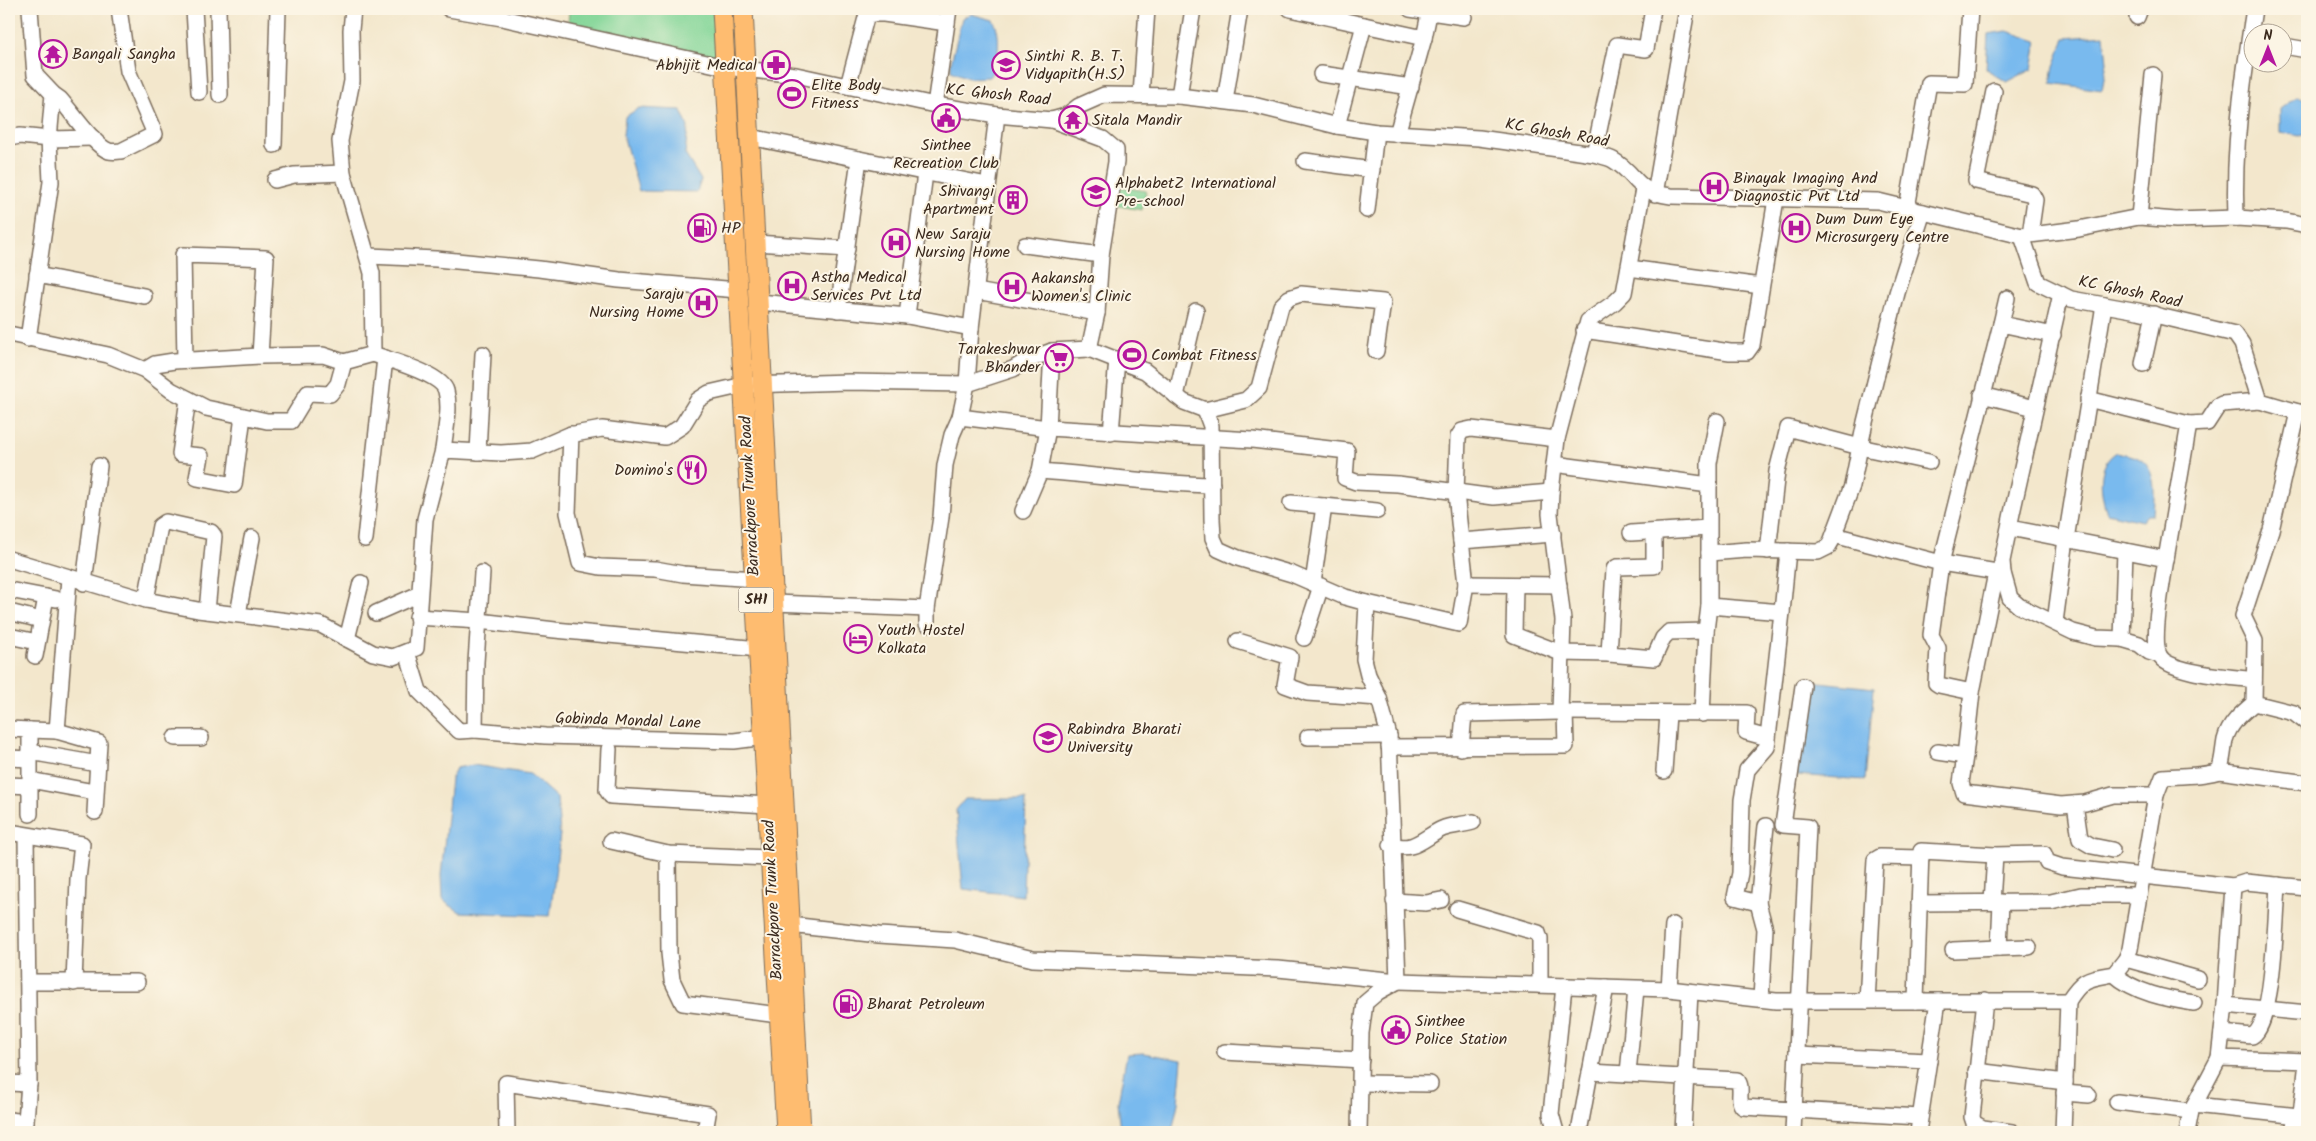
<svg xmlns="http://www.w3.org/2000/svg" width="2316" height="1141" viewBox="0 0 2316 1141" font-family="Kalam,sans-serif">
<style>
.green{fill:#83d698;stroke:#5f805b}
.water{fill:#79baee;stroke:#5a7286}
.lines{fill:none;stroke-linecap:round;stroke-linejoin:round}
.minor-casing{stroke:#7b6c5b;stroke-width:18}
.major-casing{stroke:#7b6c5b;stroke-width:21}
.minor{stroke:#fff;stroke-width:15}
.major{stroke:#febc70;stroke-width:19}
.labels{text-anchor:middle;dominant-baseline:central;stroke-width:4;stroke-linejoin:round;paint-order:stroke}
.shield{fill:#fcf5e5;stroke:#75675a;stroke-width:1}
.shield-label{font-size:15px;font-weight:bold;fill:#3b2a1e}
.poi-label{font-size:16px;fill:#3b2a1e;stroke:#fcf5e5;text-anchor:start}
.street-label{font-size:16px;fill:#3b2a1e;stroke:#fcf5e5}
</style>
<rect width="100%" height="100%" fill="#fcf5e5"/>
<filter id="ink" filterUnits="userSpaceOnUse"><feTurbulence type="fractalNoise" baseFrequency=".02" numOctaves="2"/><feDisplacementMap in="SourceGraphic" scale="10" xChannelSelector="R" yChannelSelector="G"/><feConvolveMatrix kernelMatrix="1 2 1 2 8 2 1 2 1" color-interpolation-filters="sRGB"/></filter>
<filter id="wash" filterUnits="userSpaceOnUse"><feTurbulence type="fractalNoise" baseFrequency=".0096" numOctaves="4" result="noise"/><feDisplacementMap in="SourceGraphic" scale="20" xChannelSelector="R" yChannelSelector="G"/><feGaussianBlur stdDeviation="1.12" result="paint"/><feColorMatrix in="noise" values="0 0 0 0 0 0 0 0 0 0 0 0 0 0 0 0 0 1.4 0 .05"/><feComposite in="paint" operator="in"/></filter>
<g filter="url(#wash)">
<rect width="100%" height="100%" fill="#f3e7cc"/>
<g class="green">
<polygon points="569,9 713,9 716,58 568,25"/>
<polygon points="1115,186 1146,191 1142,210 1113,205"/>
</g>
<g class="water">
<path d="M971 14 993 20C1002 32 999 66 989 77L968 78 951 71V63L962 18Z"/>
<polygon points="2007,31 2037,41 2032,69 2007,82 1986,69 1988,34"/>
<polygon points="2104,35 2107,62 2102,90 2051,83 2054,66 2065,38"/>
<polygon points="2298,96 2307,100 2307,134 2300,136 2280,132 2280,109"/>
<polygon points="639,108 681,110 688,127 685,154 701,180 697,192 639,191 623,135 625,117"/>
<path d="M2117 452C2123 454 2134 455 2140 459 2158 471 2154 497 2153 515H2147L2142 521 2107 513C2100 493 2096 464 2117 452Z"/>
<polygon points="1810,681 1874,688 1865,780 1797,775"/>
<polygon points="473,765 530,774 557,798 560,834 550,916 460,912 442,900 441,876 451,779 456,768"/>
<polygon points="965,799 1026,799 1023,896 963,889 956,810"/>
<polygon points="1144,1053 1182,1060 1178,1103 1172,1132 1121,1131 1118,1102 1127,1054"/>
</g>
</g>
<g filter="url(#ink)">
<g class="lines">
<defs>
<g id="minor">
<path d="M30 9 35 75 53 94 60 99C71 111 95 147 109 151 113 152 118 151 121 151L155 134 128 71 119 9"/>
<polyline points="194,9 199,92"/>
<polyline points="218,9 220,95"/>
<path d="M353 9 351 30 352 81 340 141 343 173 372 273 373 354C389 360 442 374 446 391 451 409 445 431 443 450"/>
<path d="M449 9 502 18 725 67 796 75 935 105 997 115 1052 120 1066 116 1079 106 1104 95 1179 96 1253 105 1337 126 1376 132 1479 138 1594 154C1600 156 1608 157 1613 160 1640 176 1632 191 1671 196L1878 201 2022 236 2079 229 2139 217 2176 220 2236 218 2286 221 2307 225"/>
<polyline points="1290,9 1424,38 1430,9"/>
<polyline points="1410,9 1464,17"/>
<polyline points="2137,17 2140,9"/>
<polyline points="2284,46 2307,50"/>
<polyline points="1321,74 1411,87"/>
<polyline points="848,86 867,14 884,14 947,23"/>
<polyline points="1994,91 1976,181 2032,194 2035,200 2030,235"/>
<polyline points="1141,95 1147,9"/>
<polyline points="1179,96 1193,9"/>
<polyline points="1225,101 1240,9"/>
<polyline points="935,105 949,9"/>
<polyline points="1052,120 1103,139 1116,150 1116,162 1101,255 1097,313"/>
<polyline points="1337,126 1364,25"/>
<polyline points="1397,134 1424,38"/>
<polyline points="750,137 987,185"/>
<polyline points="9,138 20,136 49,139 93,138"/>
<polyline points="274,145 278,9"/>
<polyline points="1594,154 1617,45 1646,49 1653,9"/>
<polyline points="1305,161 1372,170"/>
<polyline points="275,180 294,175 343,173"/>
<polyline points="1655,194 1687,9"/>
<polyline points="1907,208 1929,83 1965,84 1970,9"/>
<polyline points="1367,210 1376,132"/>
<polyline points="2139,217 2153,75"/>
<path d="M2236 218C2233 147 2243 78 2254 9"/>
<polyline points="2022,236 2038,283 2071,299 2138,311 2235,334 2242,344 2260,401 2298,412 2307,413"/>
<polyline points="756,243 847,249"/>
<polyline points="1025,245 1101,255"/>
<polyline points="369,256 436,259 539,269 619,280 738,290"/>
<polyline points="1629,268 1761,286"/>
<polyline points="37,275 144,296"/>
<polyline points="976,291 1097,313 1089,349"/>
<polyline points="2061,294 2012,513 2002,561 2003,573 2010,598 2019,606 2073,632 2096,638 2122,639 2139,644 2149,652 2159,655"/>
<polyline points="759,302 907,316 971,328"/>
<polyline points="838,310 859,159"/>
<polyline points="907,316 925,173"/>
<polyline points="2001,324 2007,298"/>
<polyline points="1584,330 1730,352 1747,352 1752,345 1776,199"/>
<polyline points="9,334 108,355 145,370 171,390 206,408 267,421 291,421 308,393 330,394 338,384 344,362 373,354"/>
<polyline points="28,339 51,182 49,139 53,94"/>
<polyline points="185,360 183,255 266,258 260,356"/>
<polyline points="2143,364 2154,314"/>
<polyline points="145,370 155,364 174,361 260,356 323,355 344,362"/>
<polyline points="1982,395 2035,408"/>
<polyline points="1176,396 1196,311"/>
<polyline points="188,399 180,454 201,456 197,478 234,485 243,416"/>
<polyline points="2088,399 2189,424 2207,423 2218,406 2222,404 2260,401"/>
<polyline points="1205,410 1211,426 1212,519 1213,538 1218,549 1238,558 1292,574 1345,597 1367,603 1364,659 1368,675 1379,698 1389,736 1398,981 1378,992 1365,1003 1361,1033 1359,1132"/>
<polyline points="2298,412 2271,530 2243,616 2255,641 2254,703 2294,713 2307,723"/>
<polyline points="960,417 1048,428 1252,440 1347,451 1345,478 1356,482 1398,484 1494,497 1551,492"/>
<polyline points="1717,421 1709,463 1709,606 1782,612 1767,747 1747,770 1742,800 1740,873 1735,897 1758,903 1765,929 1761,999"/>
<polyline points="1111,433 1117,359"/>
<polyline points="571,434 568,513 580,563 600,567 655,569 683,574 755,579"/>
<polyline points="478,452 483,354"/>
<polyline points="1554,464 1709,485"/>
<path d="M1040 471C1097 475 1154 484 1212 485"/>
<polyline points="1291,503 1377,511"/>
<polyline points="1023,511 1040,471 1048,428 1052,351"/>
<path d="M2010 528 2166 559C2163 579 2151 639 2159 655 2169 674 2234 677 2254 680"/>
<polyline points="1654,532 1654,566 1617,567 1614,569 1609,654 1654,658 1663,638 1669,632 1706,631 1709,606"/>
<polyline points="1631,533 1708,528"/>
<polyline points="1834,535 1941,563 2001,324 2053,335"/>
<polyline points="365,539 385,358"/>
<polyline points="1461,541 1456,493 1458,437 1462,431 1471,429 1557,439"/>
<polyline points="1768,551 1777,471 1788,428 1860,447 1929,462"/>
<polyline points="1709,553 1747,550 1818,552 1828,547 1831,542 1852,486 1865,422 1897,293 1923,212"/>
<polyline points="9,559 146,600 198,610 321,625 373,653 393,657 416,648 425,519 443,450 501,453 532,451 569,435 602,429 665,437 682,426 698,400 709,393 744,385 849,382 967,384 971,328 997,115"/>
<polyline points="2166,559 2189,424"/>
<polyline points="84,583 99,466"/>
<polyline points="1313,583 1324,506"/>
<polyline points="1466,584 1559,585"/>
<polyline points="1515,585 1514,635 1561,653 1609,654"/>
<polyline points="9,590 56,599"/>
<polyline points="146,600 160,526 166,522 211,532 214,536 207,611"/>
<polyline points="774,603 927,609"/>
<polyline points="1367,603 1459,624 1466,584 1461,541 1553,534"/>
<polyline points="9,612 41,620"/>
<polyline points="1782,612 1788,551"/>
<polyline points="376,613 419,594"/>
<polyline points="238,614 252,538"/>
<polyline points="417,617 479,621 555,630 759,649"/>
<polyline points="2055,622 2066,539 2104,305"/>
<polyline points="927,624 927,609 941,517 945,465 952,435 960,417 967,384 1013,369 1028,360 1052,351 1089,349 1145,371 1184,402 1205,410 1246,400 1259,388 1281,306 1289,298 1301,294 1383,302 1376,351"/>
<polyline points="9,636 37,642"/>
<polyline points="1304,638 1321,586"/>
<polyline points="347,639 361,583"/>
<polyline points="2122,639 2125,551"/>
<polyline points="1238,641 1290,657 1285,685 1307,693 1379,698"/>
<polyline points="407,652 419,691 459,731 475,730 476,662 482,573"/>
<polyline points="35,656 46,597"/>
<polyline points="1972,692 1996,573"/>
<polyline points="1560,712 1747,713 1746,732 1768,738"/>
<polyline points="1702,714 1706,631"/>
<polyline points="9,729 30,730 30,814"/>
<polyline points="30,730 57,731 69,578"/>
<polyline points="475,730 545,736 734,741 773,736"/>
<polyline points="57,731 99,743 95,812"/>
<polyline points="1308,737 1389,736"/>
<polyline points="175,738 201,738"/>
<polyline points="1389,747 1566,746 1565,712"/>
<polyline points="1461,748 1464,714 1560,712 1563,620 1550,514 1551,492 1557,439 1588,321 1615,302 1624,293 1643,189"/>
<polyline points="609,749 607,790 611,796 768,805"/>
<polyline points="30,752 92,763"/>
<polyline points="1938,752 1965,756 1961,783 1964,793 2061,805 2085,803 2113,795 2156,795"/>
<polyline points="1965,756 1972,692 1939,685 1936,683 1938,648 1931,635 1941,563 2003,573"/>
<polyline points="9,758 30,759"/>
<polyline points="1664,771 1668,714"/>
<polyline points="2219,771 2307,783"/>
<polyline points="30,780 89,791"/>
<polyline points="9,785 30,786"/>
<polyline points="2075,804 2080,839 2092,846 2112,850"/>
<polyline points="9,832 82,844 78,879 74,983"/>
<polyline points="611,841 668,854 771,858"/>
<path d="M1391 845C1415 852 1423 838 1442 829 1451 825 1463 825 1473 822"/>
<polyline points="668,854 669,953 672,980 683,1003 779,1015"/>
<polyline points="2307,888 2246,882 2233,886 2225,1005 2219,1058 2307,1061"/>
<polyline points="1394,901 1426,903 1441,900"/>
<polyline points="1992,902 1995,855"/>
<polyline points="2001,902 1999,948 2029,947"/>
<polyline points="1758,903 1766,826"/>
<polyline points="1919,903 2051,902 2081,895 2139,895"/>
<polyline points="1457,909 1538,933 1540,939 1540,985"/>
<polyline points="790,925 879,935 955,940 1033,959 1278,969 1398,981 1669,989 1776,1001 2068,1001 2063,1132"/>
<polyline points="1953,950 1999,948"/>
<polyline points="2126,959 2198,979"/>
<path d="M2114 974C2135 993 2167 999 2194 1003"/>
<polyline points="28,982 137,982"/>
<polyline points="1669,989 1673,925"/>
<polyline points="1985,1000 1972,1117 1974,1123 1983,1128 2012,1132"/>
<polyline points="1867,1001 1875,860 1880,857 1921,858"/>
<polyline points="1916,1001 1921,851 1995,855 2044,854 2047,862 2062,867 2233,886"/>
<path d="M2068 1001C2084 977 2087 979 2114 974L2126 959 2130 949 2156 795 2163 777C2182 775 2202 777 2219 771 2223 761 2223 751 2225 740 2229 724 2242 713 2254 703"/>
<polyline points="2225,1005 2307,1013"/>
<path d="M2222 1033 2252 1036C2274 1025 2276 912 2278 885"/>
<polyline points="1225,1052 1361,1060"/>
<polyline points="1797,1055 1929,1061"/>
<polyline points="1976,1071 2065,1082"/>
<path d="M1590 1072 1737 1080C1744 1088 1736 1100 1743 1107L1920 1117"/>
<polyline points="1628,1073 1636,989"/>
<polyline points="9,1083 29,1084"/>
<polyline points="1362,1083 1430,1084"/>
<polyline points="2064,1093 2089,1095"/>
<polyline points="2117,1102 2191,1111"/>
<polyline points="2194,1105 2299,1116 2301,1114 2307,1062"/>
<polyline points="9,1120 26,1122"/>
<polyline points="25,1132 29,1084 26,836"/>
<polyline points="507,1132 506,1083 708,1114 705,1132"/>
<polyline points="1556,1132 1551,1114 1564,986"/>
<polyline points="1579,1132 1606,987"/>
<polyline points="1683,1132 1690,992"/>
<polyline points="1793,1132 1808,827 1783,825 1803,686"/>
<polyline points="1918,1132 1938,1001"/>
<polyline points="2187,1132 2191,1111 2219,1058"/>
<polyline points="2293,1132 2296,1116"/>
</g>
<g id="major">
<polyline points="722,9 786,1132"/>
<polyline points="743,9 801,1132"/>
</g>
</defs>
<use href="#minor" class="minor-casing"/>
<use href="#major" class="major-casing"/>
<use href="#minor" class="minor"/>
<use href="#major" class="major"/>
</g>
</g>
<defs>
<symbol id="temple-ring" viewBox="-11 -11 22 22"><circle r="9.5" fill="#fcf5e5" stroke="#b5179e" stroke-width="1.5"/><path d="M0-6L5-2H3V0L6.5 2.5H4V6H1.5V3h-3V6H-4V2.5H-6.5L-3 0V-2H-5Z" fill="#b5179e"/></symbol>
<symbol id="pharmacy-ring" viewBox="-11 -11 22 22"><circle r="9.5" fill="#fcf5e5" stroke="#b5179e" stroke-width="1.5"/><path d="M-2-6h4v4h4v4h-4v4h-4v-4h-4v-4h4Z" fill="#b5179e"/></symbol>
<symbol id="school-ring" viewBox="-11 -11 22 22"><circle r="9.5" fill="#fcf5e5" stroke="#b5179e" stroke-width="1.5"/><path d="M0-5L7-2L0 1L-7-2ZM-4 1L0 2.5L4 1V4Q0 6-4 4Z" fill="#b5179e"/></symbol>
<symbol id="stadium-ring" viewBox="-11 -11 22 22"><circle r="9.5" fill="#fcf5e5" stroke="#b5179e" stroke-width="1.5"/><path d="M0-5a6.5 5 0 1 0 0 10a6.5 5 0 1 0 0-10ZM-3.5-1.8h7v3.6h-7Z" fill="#b5179e"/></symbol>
<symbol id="civic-ring" viewBox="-11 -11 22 22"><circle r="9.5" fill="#fcf5e5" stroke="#b5179e" stroke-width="1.5"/><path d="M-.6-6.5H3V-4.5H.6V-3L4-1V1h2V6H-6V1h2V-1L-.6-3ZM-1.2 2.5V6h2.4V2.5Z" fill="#b5179e"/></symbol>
<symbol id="hospital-ring" viewBox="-11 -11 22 22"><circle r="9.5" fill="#fcf5e5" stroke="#b5179e" stroke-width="1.5"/><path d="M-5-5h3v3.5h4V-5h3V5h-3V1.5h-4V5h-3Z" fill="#b5179e"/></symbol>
<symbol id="building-ring" viewBox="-11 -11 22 22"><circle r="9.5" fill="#fcf5e5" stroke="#b5179e" stroke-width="1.5"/><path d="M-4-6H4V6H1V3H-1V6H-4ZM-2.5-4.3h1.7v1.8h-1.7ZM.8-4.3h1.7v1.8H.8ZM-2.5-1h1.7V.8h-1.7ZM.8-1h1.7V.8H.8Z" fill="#b5179e"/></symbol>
<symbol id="fuel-ring" viewBox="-11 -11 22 22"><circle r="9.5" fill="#fcf5e5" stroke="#b5179e" stroke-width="1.5"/><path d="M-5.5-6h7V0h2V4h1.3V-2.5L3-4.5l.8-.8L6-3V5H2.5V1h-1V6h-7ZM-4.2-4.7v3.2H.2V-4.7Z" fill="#b5179e"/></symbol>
<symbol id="supermarket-ring" viewBox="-11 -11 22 22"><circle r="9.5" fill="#fcf5e5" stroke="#b5179e" stroke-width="1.5"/><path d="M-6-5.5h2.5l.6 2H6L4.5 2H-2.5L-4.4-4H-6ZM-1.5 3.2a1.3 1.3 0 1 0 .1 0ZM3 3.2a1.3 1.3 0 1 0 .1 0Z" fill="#b5179e"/></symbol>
<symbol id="restaurant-ring" viewBox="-11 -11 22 22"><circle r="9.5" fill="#fcf5e5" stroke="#b5179e" stroke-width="1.5"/><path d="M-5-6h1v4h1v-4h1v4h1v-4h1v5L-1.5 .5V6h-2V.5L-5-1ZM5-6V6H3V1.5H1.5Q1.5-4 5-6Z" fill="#b5179e"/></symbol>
<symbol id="hotel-ring" viewBox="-11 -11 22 22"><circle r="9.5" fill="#fcf5e5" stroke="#b5179e" stroke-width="1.5"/><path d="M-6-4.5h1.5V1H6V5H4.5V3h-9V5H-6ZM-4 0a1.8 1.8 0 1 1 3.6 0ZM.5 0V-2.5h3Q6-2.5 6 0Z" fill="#b5179e"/></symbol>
<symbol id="university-ring" viewBox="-11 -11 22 22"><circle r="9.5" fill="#fcf5e5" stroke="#b5179e" stroke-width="1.5"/><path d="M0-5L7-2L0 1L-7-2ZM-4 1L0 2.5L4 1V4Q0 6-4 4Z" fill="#b5179e"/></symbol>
</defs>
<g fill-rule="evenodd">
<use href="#temple-ring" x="37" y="38" width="32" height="32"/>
<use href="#pharmacy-ring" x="760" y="49" width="32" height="32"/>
<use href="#school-ring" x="990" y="49" width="32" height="32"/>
<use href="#stadium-ring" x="776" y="78" width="32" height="32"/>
<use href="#civic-ring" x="930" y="102" width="32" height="32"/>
<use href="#temple-ring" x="1057" y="104" width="32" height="32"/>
<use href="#hospital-ring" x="1698" y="171" width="32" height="32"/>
<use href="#school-ring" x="1080" y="176" width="32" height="32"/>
<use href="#building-ring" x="997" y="184" width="32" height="32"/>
<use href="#fuel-ring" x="686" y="212" width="32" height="32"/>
<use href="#hospital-ring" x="1780" y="212" width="32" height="32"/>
<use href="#hospital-ring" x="880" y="227" width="32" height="32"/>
<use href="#hospital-ring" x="776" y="270" width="32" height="32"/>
<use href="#hospital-ring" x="996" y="271" width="32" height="32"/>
<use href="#hospital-ring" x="687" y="287" width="32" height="32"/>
<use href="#stadium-ring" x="1116" y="339" width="32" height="32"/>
<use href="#supermarket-ring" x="1043" y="342" width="32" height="32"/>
<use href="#restaurant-ring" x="676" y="454" width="32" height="32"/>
<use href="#hotel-ring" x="842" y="623" width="32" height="32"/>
<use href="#university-ring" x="1032" y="722" width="32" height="32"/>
<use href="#fuel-ring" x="832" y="988" width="32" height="32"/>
<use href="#civic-ring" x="1380" y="1014" width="32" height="32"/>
</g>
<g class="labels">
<rect class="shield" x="738.5" y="587.5" width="35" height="25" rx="4"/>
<g class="shield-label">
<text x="756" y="600">SH1</text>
</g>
<g class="poi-label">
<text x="72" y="54">Bangali Sangha</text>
<text x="1025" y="56">Sinthi R. B. T.<tspan x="1025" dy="18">Vidyapith(H.S)</tspan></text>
<text x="757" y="65" text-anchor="end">Abhijit Medical</text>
<text x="811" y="85">Elite Body<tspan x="811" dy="18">Fitness</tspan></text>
<text x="1092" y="120">Sitala Mandir</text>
<text x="946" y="145" text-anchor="middle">Sinthee<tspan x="946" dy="18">Recreation Club</tspan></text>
<text x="1733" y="178">Binayak Imaging And<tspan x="1733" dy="18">Diagnostic Pvt Ltd</tspan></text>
<text x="1115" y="183">AlphabetZ International<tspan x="1115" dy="18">Pre-school</tspan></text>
<text x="994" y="191" text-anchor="end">Shivangi<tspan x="994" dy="18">Apartment</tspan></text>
<text x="1815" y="219">Dum Dum Eye<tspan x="1815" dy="18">Microsurgery Centre</tspan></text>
<text x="721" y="228">HP</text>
<text x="915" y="234">New Saraju<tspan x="915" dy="18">Nursing Home</tspan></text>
<text x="811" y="277">Astha Medical<tspan x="811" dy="18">Services Pvt Ltd</tspan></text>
<text x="1031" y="278">Aakansha<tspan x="1031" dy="18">Women's Clinic</tspan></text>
<text x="684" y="294" text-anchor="end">Saraju<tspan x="684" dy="18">Nursing Home</tspan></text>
<text x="1040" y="349" text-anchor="end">Tarakeshwar<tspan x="1040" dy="18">Bhander</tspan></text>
<text x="1151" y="355">Combat Fitness</text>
<text x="673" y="470" text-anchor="end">Domino's</text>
<text x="877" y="630">Youth Hostel<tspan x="877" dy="18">Kolkata</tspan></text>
<text x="1067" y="729">Rabindra Bharati<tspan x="1067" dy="18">University</tspan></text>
<text x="867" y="1004">Bharat Petroleum</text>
<text x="1415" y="1021">Sinthee<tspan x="1415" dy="18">Police Station</tspan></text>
</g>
<g class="street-label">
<text transform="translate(998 95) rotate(6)">KC Ghosh Road</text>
<text transform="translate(1557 133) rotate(10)">KC Ghosh Road</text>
<text transform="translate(2130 292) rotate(12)">KC Ghosh Road</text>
<text transform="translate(750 496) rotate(-93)">Barrackpore Trunk Road</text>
<text transform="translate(628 721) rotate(2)">Gobinda Mondal Lane</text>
<text transform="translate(773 900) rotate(-93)">Barrackpore Trunk Road</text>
</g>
</g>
<rect width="2316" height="1141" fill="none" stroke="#fcf5e5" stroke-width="30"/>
<g transform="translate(2268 48)"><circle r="24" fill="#fcf5e5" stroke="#afa495"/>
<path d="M0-4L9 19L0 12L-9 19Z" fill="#b5179e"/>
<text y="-8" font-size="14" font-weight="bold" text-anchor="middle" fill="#3b2a1e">N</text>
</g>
</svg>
